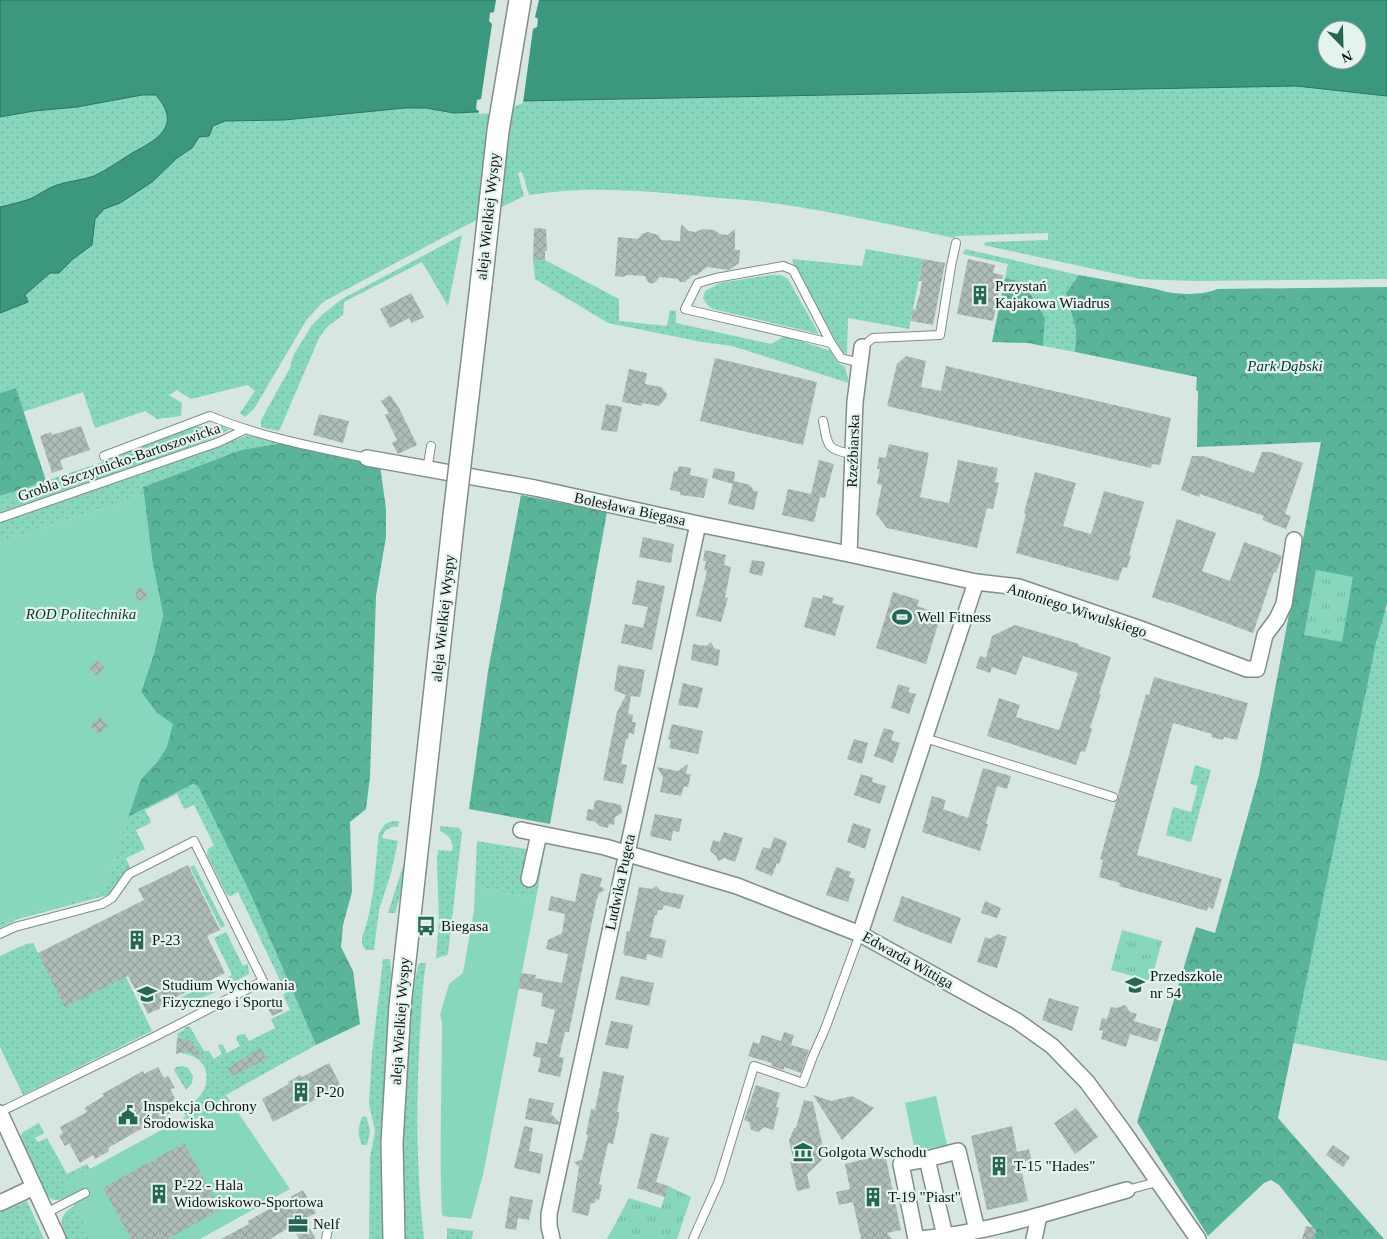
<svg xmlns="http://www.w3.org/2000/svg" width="1387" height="1239" viewBox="0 0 1387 1239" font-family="'Times New Roman',serif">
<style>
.grass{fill:url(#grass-dots)}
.forest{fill:url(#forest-crowns)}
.park{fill:url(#park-tufts)}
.garden{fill:#86d7bd}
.water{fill:#3b987e;stroke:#2e715e;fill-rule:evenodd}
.pier{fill:#d7e6e0}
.building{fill:url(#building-cross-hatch)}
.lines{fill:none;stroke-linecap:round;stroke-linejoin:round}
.lane-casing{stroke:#808d89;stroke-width:10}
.street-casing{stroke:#808d89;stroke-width:18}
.secondary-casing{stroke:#808d89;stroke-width:24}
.lane{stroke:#fff;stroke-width:8}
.street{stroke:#fff;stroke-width:15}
.secondary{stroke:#fff;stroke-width:21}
.secondary-bridge-casing{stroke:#808d89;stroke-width:24;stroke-linecap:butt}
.secondary-bridge{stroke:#fff;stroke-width:21}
.labels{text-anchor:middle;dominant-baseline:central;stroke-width:4.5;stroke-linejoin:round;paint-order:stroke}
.street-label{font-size:15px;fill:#101513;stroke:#e4f3ee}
.poi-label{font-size:15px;fill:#101513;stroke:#e4f3ee;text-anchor:start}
.park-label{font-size:15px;font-style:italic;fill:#0c372c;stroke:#e4f3ee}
</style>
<defs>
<pattern id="grass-dots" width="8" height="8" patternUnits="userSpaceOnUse" patternTransform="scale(1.25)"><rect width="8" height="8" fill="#86d7bd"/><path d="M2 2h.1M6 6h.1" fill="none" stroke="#73b8a2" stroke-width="1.8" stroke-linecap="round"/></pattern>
<pattern id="forest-crowns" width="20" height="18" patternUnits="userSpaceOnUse" patternTransform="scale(1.25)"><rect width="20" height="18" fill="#59b499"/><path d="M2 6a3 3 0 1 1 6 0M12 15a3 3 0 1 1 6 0" fill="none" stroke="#48917c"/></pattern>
<pattern id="park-tufts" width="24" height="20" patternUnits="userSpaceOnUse" patternTransform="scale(1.25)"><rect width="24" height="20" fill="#86d7bd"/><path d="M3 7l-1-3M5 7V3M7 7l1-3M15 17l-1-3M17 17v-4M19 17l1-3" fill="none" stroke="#73b8a2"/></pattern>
<pattern id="building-cross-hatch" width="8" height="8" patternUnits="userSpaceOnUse" patternTransform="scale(1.25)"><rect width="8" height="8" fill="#aebcb7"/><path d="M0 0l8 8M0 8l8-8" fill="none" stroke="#95a19c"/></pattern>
</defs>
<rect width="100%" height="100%" fill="#d7e6e0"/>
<g class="grass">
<path d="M1296 86 1387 96V279L1193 281 1140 279 983 245 986 242 1048 240V233L956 236 954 238C891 225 828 210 764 202 739 199 713 198 688 195 635 190 582 186 529 195L522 172 518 173 524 196 455 231 323 302 307 319 254 409 245 417 240 413 255 391 247 385 191 399 177 390 169 395 182 403 181 416 157 419 145 411 95 428 83 392 23 412 16 388 0 393V313L28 302 25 295 50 273H59L73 259 92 245 95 219 104 209 120 203 152 182 177 158 192 148 199 137 213 126 225 121 284 120 405 108H426L454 113 497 111 519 101Z"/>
<path d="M142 95H156C180 126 160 138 134 152 120 160 109 169 94 176 83 180 69 181 57 185 47 188 39 195 30 199 20 202 10 205 0 207V117L34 111 77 107Z"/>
<polygon points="462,235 448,306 422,262 344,302 343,315 327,327 319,338 280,429 278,431 261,427 261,420 290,368 293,356 312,325 323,314 342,299"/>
<polygon points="866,249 923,259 909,329 848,318 847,354 842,352 794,266 792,259 862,266"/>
<polygon points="965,249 1079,275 1066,293 1076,330 1075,352 1043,346 1045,318 1023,282 1005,278 1008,264 963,254"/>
<polygon points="533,260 545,260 619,299 619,321 667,326 670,310 676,311 676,323 771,344 785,336 831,351 837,362 845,367 849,383 732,346 702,342 608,323 535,279"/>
<polygon points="771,275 781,275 788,279 819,334 713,309 708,306 703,298 705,291 720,283"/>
<polygon points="222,426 229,430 216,437 143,465 0,514 0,496 106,461 187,427"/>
<polygon points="248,435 283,443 241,450 143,487 144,495 0,543 0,521 206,451"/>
<polygon points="1385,610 1387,611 1387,1061 1293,1043 1376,643"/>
<polygon points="1195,765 1211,770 1191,842 1166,835 1173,807 1191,812 1198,786 1190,784"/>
<path d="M193 784 198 786 251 895 316 1045 186 1117 181 1108C186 1105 193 1103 198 1098 210 1087 210 1064 194 1057 191 1055 186 1054 182 1053L186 1040H179L177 1034 184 1030 185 1027H190L204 1051H209L214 1059 222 1054 218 1046 220 1044 223 1045 227 1053 240 1046 236 1039 238 1035 245 1034 249 1041 275 1028 271 1019 290 1010 283 995 286 993 238 892 231 896 227 895 207 855 208 849 214 845 194 805 184 809 177 794 145 810 151 821 149 824 136 830 145 849 126 858 130 868C119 875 117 886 108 895L18 919 0 928V922L103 892 128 817Z"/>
<path d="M393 821H399L398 827C391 826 383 830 382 838L398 841 391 873 379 910 374 950H366C361 945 361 938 364 932 375 900 375 866 379 833L385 824Z"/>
<path d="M440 826 459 828 462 832 448 953 447 955 436 958 439 923 437 860 438 850 452 851C455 842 448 834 440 831Z"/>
<polygon points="408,832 411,832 402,889 395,913 388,913 404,863"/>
<polygon points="477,841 544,852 536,899 475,887"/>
<polygon points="194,865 225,926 221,928 190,867"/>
<polygon points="226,932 243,966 248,964 249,974 226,986 223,980 232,975 214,938"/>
<polygon points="33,943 38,953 126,977 152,1031 23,1095 0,1047 0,956 26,944"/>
<polygon points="383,959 390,959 392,979 381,1142 382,1239 369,1239 370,1157 375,1131 369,1104 372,1054"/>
<path d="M419 963H426C422 986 422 1009 420 1032 416 1103 416 1168 424 1239H406L403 1168 404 1067 409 1004Z"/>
<polygon points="210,983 215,992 191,1003 189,999 172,1007 170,1003"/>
<polygon points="183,1066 188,1068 193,1076 192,1083 186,1090 174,1070 176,1067"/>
<path d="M364 1116 367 1118 370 1132 367 1145H362C357 1134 358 1128 362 1117Z"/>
<path d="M39 1123 44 1133 35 1138 38 1142 47 1138 67 1174 87 1164 91 1171C81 1183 69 1205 51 1199L44 1191 19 1138 23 1132Z"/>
<polygon points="27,1201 44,1239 0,1239 0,1213"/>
<path d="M77 1204 93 1239H66C58 1221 60 1214 77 1204Z"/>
<polygon points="447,1228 473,1231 472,1239 447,1239"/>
</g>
<g class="forest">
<path d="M1079 275 1156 289C1172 295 1202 296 1217 289L1387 287V604L1376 643 1278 1118 1384 1239H1314L1316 1231 1279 1185 1271 1180 1264 1183 1208 1236 1137 1122 1196 927 1215 933 1259 775 1321 442 1197 447 1198 391 1196 390 1197 377 1075 352 1076 330 1066 293Z"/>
<polygon points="1005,278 1023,282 1045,318 1043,346 1028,343 992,342"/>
<polygon points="16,388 46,481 0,496 0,393"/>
<polygon points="283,443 380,465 386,509 386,537 376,596 370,777 366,809 350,822 352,892 343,925 341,947 353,971 360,1024 316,1045 251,895 198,786 193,784 128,817 141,779 158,761 156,712 141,692 154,653 163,615 152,560 143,487 241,450"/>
<polygon points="521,495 607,512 550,824 469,809 488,671"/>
</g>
<g class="park">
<polygon points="1316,570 1353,577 1342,642 1304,635"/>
<polygon points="1122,930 1162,941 1151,981 1111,970"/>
<polygon points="668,1186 691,1197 677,1239 607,1239 629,1198 661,1208"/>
</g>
<g class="garden">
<polygon points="144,495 152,560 163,615 154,653 141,692 156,712 173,724 167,747 158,761 141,779 103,892 0,922 0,543"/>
<path d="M475 887 536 899 483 1175 471 1219C462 1216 450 1219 442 1215 439 1151 442 1086 442 1021L440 1015 449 984 463 973 474 910Z"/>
<polygon points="226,1095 290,1189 200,1239 92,1239 62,1184"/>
<polygon points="936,1096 947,1145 915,1151 905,1103"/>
</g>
<path class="water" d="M0 0H1387V96L1296 86 519 101 497 111 454 113 426 108H405L284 120 225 121 213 126 209 136 199 137 192 148 177 158 152 182 120 203 104 209 95 219 92 245 73 259 59 273H50L25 295 28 302 0 313V207C10 205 20 202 30 199 39 195 47 188 57 185 69 181 83 180 94 176 109 169 120 160 134 152 160 138 181 125 156 95H142L77 107 34 111 0 117ZM1327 30H1357V60H1327Z"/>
<polygon class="pier" points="496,0 539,0 535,17 538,19 537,27 533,29 523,103 498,113 479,114 479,111 476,109 477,100 481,99 492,24 489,21 490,13 494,12"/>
<g class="building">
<polygon points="681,224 689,231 695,232 703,229 714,230 720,234 727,235 735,229 735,250 740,250 739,263 729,270 707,267 697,275 693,275 685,282 680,282 678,279 659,277 656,282 651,284 647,281 645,276 627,275 623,277 615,276 618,237 638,239 642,234 648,232 658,235 661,240 680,241"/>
<polygon points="534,228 546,229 547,251 545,251 545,260 533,260"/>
<polygon points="923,259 945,263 933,325 911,321 913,309 915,310 920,293 922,281 919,281"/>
<polygon points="968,259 995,265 993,273 1003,275 993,321 957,314"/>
<polygon points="411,293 424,317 412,323 409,318 390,328 380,309"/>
<polygon points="906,356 926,361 921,387 941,391 946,366 1171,418 1160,465 1152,464 1151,468 887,406 897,364"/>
<polygon points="715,358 817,382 803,445 700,421"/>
<polygon points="629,369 647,373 645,384 661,387 667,394 666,398 659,406 642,403 642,406 622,402"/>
<polygon points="390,395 399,408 417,445 398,454 392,443 397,440 385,415 389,413 381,401"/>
<polygon points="606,404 622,407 617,432 601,430"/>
<polygon points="319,414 349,421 343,443 313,435"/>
<polygon points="81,426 90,450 60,460 63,469 52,473 40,436 51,432 52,435"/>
<polygon points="889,444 929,453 920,497 949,503 958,460 998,468 995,482 999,483 993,509 987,508 977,548 887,528 876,514 882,485 877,484 880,469 877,469 879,457 886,458"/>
<polygon points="1262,452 1271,452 1303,463 1285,514 1291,516 1286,529 1262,520 1264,516 1200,494 1199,497 1181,490 1192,456 1203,456 1254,473"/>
<polygon points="819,460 834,464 825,498 820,497 814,522 782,515 788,489 811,494"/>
<polygon points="679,466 691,468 690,475 708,479 704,498 680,495 680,492 670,490 674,471 677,472"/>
<polygon points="714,468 735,472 734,481 750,485 754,491 758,491 754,510 728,504 733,484 712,478"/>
<polygon points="1035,472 1076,483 1063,526 1091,534 1104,491 1144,502 1129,555 1131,556 1127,568 1123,567 1118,581 1016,553 1026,514 1024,513"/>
<polygon points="1177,519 1216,533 1202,571 1230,581 1244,542 1282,556 1276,573 1274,572 1253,633 1169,602 1168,603 1152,597"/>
<polygon points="643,537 674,544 671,563 639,557"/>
<polygon points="705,550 726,555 724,565 731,567 725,597 728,598 721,622 696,616 707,571 704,570 706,561 703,561"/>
<polygon points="752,560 765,562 762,576 749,573"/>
<polygon points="637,580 665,586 652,650 621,643 625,624 643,628 648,607 632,604"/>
<polygon points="145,588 147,599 137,601 135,589"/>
<polygon points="893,592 919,600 917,606 941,614 926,664 876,648"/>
<polygon points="823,595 834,598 832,603 844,606 835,636 804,627 813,597 822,599"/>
<polygon points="1015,625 1079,644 1079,646 1111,657 1099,694 1101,694 1090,728 1092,729 1085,752 1081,751 1076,765 987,736 999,698 1020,705 1016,717 1059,730 1078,673 1023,656 1016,675 992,667 990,673 976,668 980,656 986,658 992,636"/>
<polygon points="711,642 714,648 720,650 718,666 691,660 693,644 706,646"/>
<polygon points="98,660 105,668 96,676 89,668"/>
<polygon points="618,665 645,670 640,697 631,696 628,714 633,715 632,722 636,722 634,734 629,733 628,739 626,739 621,764 627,765 623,784 603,780 617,712 626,695 614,690"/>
<polygon points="1154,677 1248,703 1237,740 1224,737 1223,740 1211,737 1212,734 1173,723 1137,855 1222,879 1213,909 1208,907 1207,911 1119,886 1120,883 1099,877 1103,860 1100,859 1116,802 1118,798 1118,794 1129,755 1146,694 1149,695"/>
<polygon points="683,683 703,688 698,708 678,705"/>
<polygon points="898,684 910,688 908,692 916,694 909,714 891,708"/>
<polygon points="100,717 108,726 99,734 90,726"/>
<polygon points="672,724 703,731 698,754 669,748 671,740 668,739"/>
<polygon points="884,728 894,731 891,740 900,743 893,763 874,756"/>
<polygon points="854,739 868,743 862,764 847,759"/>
<polygon points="688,764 686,774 691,774 688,787 684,786 681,796 660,792 663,777 657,767 678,771"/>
<polygon points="983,768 1011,776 1007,789 997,786 986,824 988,824 980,851 922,832 932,796 946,800 943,809 968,818"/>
<polygon points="861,774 873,778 872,782 886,786 880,804 854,795"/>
<polygon points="598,800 621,805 622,813 615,817 614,825 609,824 608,828 599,826 596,822 586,820 588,809 593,810 595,801"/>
<polygon points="655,814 682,819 679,832 673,831 671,841 650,836"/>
<polygon points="853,823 871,829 865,849 847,842"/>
<polygon points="724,832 743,838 735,862 724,858 718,861 716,856 710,851 713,840 720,842"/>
<polygon points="774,837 787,842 779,864 777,863 772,876 755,869 762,849 764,847 770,849"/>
<polygon points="188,865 220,930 207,936 225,973 162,1004 163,1007 148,1014 128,976 65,1007 38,953 144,900 138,889"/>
<polygon points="836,867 851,872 849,877 855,879 848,902 826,895"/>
<polygon points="581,873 602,878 600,886 605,890 599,893 596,902 569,1032 565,1032 559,1057 564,1058 560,1077 538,1072 541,1058 533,1056 536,1042 547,1044 555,1010 541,1006 543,993 518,988 521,973 536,975 535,978 562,983 568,954 546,949 548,940 562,933 565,914 548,910 551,896 575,902"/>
<polygon points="656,886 661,891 684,895 680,909 664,905 662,910 658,910 657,915 655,915 650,937 666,940 662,958 647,954 646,960 624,955 625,953 623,953 627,931 629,932 630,930 639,887 652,889"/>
<polygon points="902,896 961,918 951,944 893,921"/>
<polygon points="985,901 1001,908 997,918 981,913"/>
<polygon points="998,934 1007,937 997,968 977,962 985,937 990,939"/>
<polygon points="621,976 654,983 649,1006 615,999"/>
<polygon points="1049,998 1079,1007 1072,1031 1042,1020"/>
<polygon points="279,1001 283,1011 272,1016 267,1006"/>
<polygon points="1125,1005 1130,1012 1137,1014 1134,1021 1161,1029 1157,1042 1130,1034 1126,1047 1101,1039 1103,1031 1099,1030 1102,1018 1107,1019 1111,1007 1116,1008"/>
<polygon points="611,1021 633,1025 628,1049 605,1045"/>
<polygon points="784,1032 794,1035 791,1045 809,1050 801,1073 784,1067 784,1070 771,1066 772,1063 748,1056 753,1042 759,1044 762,1035 781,1041"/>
<polygon points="177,1038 189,1040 205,1059 186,1051 176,1054"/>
<polygon points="260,1048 267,1059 232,1076 228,1068"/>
<polygon points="329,1063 341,1086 273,1122 262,1099 289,1084 288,1082 300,1075 302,1077"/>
<polygon points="158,1067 164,1078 168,1076 175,1088 170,1089 180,1108 167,1115 169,1118 155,1126 153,1122 108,1148 109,1151 95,1159 93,1155 80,1163 69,1143 65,1146 59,1136 63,1133 60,1127 87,1112 84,1108 104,1096 102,1094 143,1071 144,1074"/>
<polygon points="603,1071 624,1076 617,1112 619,1112 619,1117 613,1144 608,1143 599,1184 602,1185 599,1200 596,1199 595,1203 591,1203 588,1216 572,1212 579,1167 574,1162 582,1160 588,1135 586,1135 591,1109 595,1110"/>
<polygon points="756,1085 780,1093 776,1107 779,1108 773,1130 764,1127 758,1132 751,1130 749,1122 744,1120"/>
<polygon points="813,1095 831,1101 852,1096 874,1108 842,1140"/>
<polygon points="529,1098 554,1103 551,1114 559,1122 559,1125 525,1119"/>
<polygon points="804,1100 813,1102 825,1157 807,1174 810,1188 797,1191 790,1162 794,1162 789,1141 794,1128 796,1128"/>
<polygon points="1076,1108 1098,1137 1075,1154 1054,1123"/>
<polygon points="524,1126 533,1128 529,1151 543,1154 540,1174 514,1168"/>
<polygon points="1012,1126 1017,1152 1029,1149 1032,1161 1020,1164 1028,1201 987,1210 971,1136"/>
<polygon points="651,1133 669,1138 656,1182 668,1186 665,1197 637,1188"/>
<polygon points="184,1143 221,1209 168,1239 131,1239 103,1188"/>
<polygon points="1333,1145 1350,1157 1343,1167 1326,1155"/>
<polygon points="885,1154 901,1230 887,1233 892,1239 861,1239 853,1202 839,1205 836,1192 850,1189 845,1164"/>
<polygon points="303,1190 316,1213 304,1219 316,1239 299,1239 292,1226 270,1239 221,1239 249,1224 248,1221"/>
<polygon points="510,1196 533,1200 529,1220 518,1218 516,1230 505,1228"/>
<polygon points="1306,1226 1313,1227 1316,1232 1314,1239 1302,1239"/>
</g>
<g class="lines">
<defs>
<g id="lane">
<polyline points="831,343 793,270 783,266 716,278 698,283 685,309 831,343 841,358 860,363"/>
<polyline points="862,347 873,338 940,335 951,266 956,243"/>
<path d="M823 421C828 446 826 450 853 454"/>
<path d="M104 456 210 416C260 437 314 447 367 458"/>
<polyline points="427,470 431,446"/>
<polyline points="0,518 219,442 246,429"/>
<polyline points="925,738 1113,797"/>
<polyline points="0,934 15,927 102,904 112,898 129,874 194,841 263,981 158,1035 0,1112"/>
<polyline points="1127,1190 1157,1182"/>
<polyline points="46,1213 85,1193"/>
<polyline points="326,1239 328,1229"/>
<polyline points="693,1239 719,1181 754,1066 803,1083 813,1056 825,1029 860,934"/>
</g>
<g id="street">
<polyline points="367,458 535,488 698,524 849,554 976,582 1019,587 1138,628 1247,669 1257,669 1265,635 1277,619 1284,604 1294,540"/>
<polyline points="849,554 855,402 862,347"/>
<polyline points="521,830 605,847 737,886 860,934 1017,1021 1052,1046 1087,1082 1123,1131 1198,1239"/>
<polyline points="529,879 539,834"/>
<polyline points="860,934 976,582"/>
<polyline points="0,1113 58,1239"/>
<polyline points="0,1203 34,1187"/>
<polyline points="945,1236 927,1159 958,1151 977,1230"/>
<polyline points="552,1239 549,1226 549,1214 698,524"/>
<polyline points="916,1239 901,1164 927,1159"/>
<path d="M920 1239C991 1233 1059 1209 1127 1190"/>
<polyline points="1034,1239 1039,1216"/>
</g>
<g id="secondary">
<polyline points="481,285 498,131 520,0"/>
<polyline points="394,1239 392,1143 400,1006 454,516"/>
</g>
</defs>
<use href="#lane" class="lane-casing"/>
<use href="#street" class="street-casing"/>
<use href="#secondary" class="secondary-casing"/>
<use href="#lane" class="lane"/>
<use href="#street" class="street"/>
<use href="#secondary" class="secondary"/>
<defs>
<polyline id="secondary-bridge" points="454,516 481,285"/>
</defs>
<use href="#secondary-bridge" class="secondary-bridge-casing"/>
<use href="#secondary-bridge" class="secondary-bridge"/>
</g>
<defs>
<symbol id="building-bare" viewBox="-9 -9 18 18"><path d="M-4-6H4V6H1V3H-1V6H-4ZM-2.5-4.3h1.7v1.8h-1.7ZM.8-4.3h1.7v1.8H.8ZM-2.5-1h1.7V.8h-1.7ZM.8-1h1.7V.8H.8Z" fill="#266654" stroke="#e4f3ee" stroke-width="2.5" paint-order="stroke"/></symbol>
<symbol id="stadium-bare" viewBox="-9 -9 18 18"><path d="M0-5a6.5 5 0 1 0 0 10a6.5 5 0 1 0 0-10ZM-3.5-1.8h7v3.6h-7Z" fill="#266654" stroke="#e4f3ee" stroke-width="2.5" paint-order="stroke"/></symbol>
<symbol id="bus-bare" viewBox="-9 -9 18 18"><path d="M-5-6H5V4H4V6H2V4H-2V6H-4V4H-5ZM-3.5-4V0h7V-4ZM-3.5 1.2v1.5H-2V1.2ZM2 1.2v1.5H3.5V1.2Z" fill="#266654" stroke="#e4f3ee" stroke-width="2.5" paint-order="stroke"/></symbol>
<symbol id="school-bare" viewBox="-9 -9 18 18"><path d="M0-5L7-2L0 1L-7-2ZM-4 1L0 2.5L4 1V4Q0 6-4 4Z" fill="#266654" stroke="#e4f3ee" stroke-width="2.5" paint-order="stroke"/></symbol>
<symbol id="university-bare" viewBox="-9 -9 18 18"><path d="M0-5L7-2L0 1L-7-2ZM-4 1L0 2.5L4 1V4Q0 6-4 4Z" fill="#266654" stroke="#e4f3ee" stroke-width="2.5" paint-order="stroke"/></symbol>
<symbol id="civic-bare" viewBox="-9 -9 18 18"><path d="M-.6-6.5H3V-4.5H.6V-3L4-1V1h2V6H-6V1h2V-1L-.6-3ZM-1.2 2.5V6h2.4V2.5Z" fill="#266654" stroke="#e4f3ee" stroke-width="2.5" paint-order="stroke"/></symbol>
<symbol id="museum-bare" viewBox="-9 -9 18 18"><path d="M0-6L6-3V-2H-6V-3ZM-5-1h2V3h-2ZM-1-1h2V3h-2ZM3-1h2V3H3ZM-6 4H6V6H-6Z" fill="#266654" stroke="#e4f3ee" stroke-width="2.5" paint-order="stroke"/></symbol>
<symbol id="office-bare" viewBox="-9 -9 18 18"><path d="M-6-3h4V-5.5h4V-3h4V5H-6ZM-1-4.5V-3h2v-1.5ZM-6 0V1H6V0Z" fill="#266654" stroke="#e4f3ee" stroke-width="2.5" paint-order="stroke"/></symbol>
</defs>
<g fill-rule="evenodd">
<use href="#building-bare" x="966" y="281" width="28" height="28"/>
<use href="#stadium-bare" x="888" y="603" width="28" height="28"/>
<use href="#bus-bare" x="412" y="912" width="28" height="28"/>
<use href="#building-bare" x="123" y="926" width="28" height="28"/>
<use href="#school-bare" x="1121" y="971" width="28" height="28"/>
<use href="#university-bare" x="133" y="980" width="28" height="28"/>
<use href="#building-bare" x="287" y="1078" width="28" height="28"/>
<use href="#civic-bare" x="114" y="1101" width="28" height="28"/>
<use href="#museum-bare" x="789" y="1138" width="28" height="28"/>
<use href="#building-bare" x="985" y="1152" width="28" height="28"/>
<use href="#building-bare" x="145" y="1180" width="28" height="28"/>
<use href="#building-bare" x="859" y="1183" width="28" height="28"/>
<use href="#office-bare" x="284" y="1210" width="28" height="28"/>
</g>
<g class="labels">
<g class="street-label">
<text transform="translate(488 216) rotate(-84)">aleja Wielkiej Wyspy</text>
<text transform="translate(853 451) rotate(-88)">Rzeźbiarska</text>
<text transform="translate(119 462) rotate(-19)">Grobla Szczytnicko-Bartoszowicka</text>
<text transform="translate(630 509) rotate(12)">Bolesława Biegasa</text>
<text transform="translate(1077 610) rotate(18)">Antoniego Wiwulskiego</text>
<text transform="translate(443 618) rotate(-84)">aleja Wielkiej Wyspy</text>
<text transform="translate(620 882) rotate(-78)">Ludwika Pugeta</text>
<text transform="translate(908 960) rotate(29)">Edwarda Wittiga</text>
<text transform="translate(400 1021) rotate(-86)">aleja Wielkiej Wyspy</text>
</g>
<g class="poi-label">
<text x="995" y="286">Przystań<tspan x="995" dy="17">Kajakowa Wiadrus</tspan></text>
<text x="917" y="617">Well Fitness</text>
<text x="441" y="926">Biegasa</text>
<text x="152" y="940">P-23</text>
<text x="1150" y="976">Przedszkole<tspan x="1150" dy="17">nr 54</tspan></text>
<text x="162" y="985">Studium Wychowania<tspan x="162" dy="17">Fizycznego i Sportu</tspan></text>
<text x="316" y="1092">P-20</text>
<text x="143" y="1106">Inspekcja Ochrony<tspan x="143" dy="17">Środowiska</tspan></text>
<text x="818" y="1152">Golgota Wschodu</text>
<text x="1014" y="1166">T-15 "Hades"</text>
<text x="174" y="1185">P-22 - Hala<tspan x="174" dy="17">Widowiskowo-Sportowa</tspan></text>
<text x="888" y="1197">T-19 "Piast"</text>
<text x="313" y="1224">Nelf</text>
</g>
<g class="park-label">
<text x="1285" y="366">Park Dąbski</text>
<text x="81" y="614">ROD Politechnika</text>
</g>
</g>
<g transform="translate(1342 45) rotate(157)"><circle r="24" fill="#e4f3ee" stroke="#8f9a96"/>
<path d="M0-4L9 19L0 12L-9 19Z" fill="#266654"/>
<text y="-8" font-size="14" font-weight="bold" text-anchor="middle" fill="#101513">N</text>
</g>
</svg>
